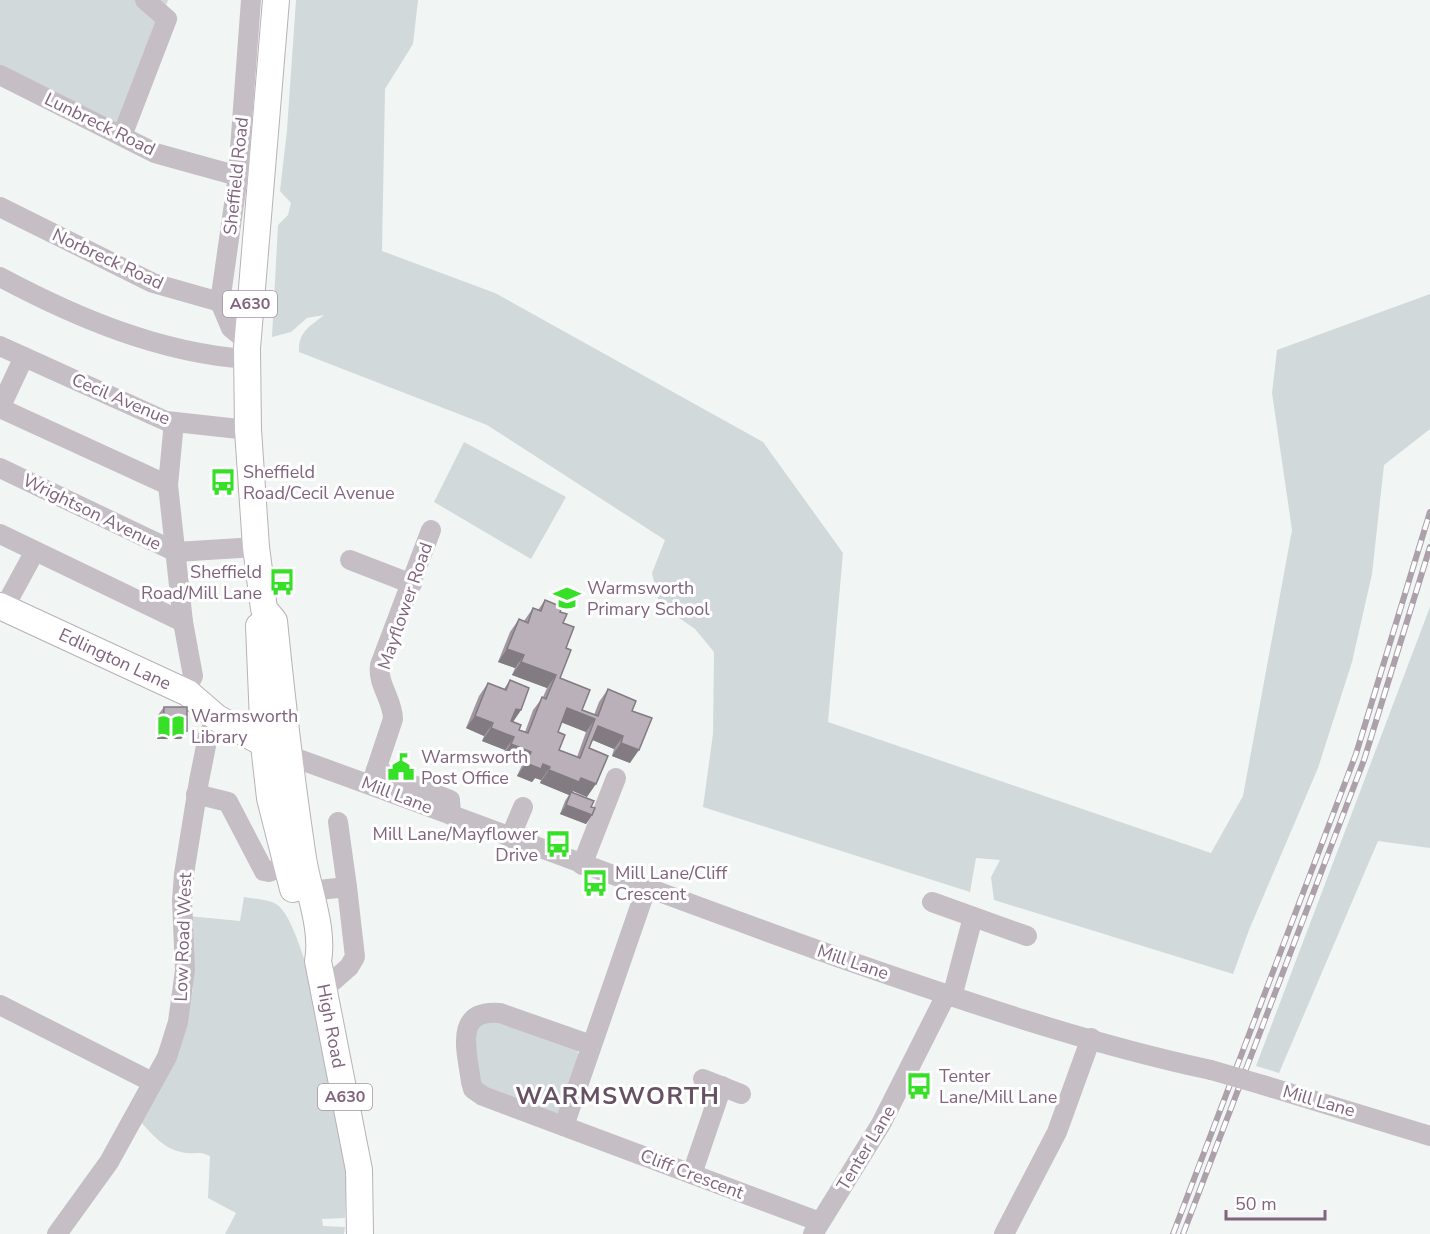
<svg xmlns="http://www.w3.org/2000/svg" width="1430" height="1234" viewBox="0 0 1430 1234" font-family="'Nunito Sans',sans-serif">
<style>
.green{fill:#d2d9db}
.lines{fill:none;stroke-linecap:round;stroke-linejoin:round}
.major-casing{stroke:#b9b1b8;stroke-width:28}
.minor{stroke:#c5bec4;stroke-width:20}
.major{stroke:#fff;stroke-width:26}
.rail-casing{stroke:#aca1ab;stroke-width:6}
.rail{stroke:#fff;stroke-width:4;stroke-dasharray:11;stroke-linecap:butt}
.minor-bridge{stroke:#c5bec4;stroke-width:20}
.wall{fill:#a097a0;fill-rule:evenodd}
.shaded-wall{fill:#827b82}
.building{fill:#bab0ba;stroke:#827b82;stroke-width:1.5;fill-rule:evenodd}
.labels{text-anchor:middle;dominant-baseline:central;stroke-width:6;stroke-linejoin:round;paint-order:stroke}
.shield{fill:#fff;stroke:#a792a5;stroke-width:1.5}
.shield-label{font-size:16px;font-weight:bold;fill:#81647e}
.street-label{font-size:18px;fill:#81647e;stroke:#fff}
.poi-label{font-size:18px;fill:#81647e;stroke:#fff;text-anchor:start}
.district-label{font-size:24px;font-weight:bold;letter-spacing:1.5px;fill:#675264;stroke:#fff}
</style>
<rect width="100%" height="100%" fill="#f1f5f3"/>
<g class="green">
<polygon points="0,0 168,0 120,125 0,67"/>
<path d="M296 0H418L413 44 385 89 382 251 495 293 763 442 843 553 828 722 1211 853 1243 796 1292 530 1272 393 1277 350 1430 294V429L1384 465 1372 574 1352 662 1318 768 1249 930 1233 974 994 900 991 877 1000 860 976 858 970 892 703 807 713 734 714 652 695 629 659 604 652 573 665 540 487 425 299 352C298 331 311 326 324 315L307 318 291 332 272 337 278 225 288 215 291 203 280 191 287 130Z"/>
<polygon points="464,442 566,497 531,559 434,502"/>
<polygon points="1430,607 1430,848 1378,841 1279,1073 1256,1066"/>
<path d="M244 897C253 899 267 899 276 904 306 920 339 1105 344 1144 347 1168 346 1193 345 1218L322 1219 323 1226 345 1227 344 1234H225L236 1213 208 1198 210 1156C199 1151 197 1154 187 1153 165 1151 153 1135 139 1120L187 1018 193 989 188 916 240 921Z"/>
<polygon points="491,1017 577,1050 580,1058 560,1117 480,1087 473,1028"/>
</g>
<g class="lines">
<defs>
<g id="major">
<path d="M276 0 247 348 248 430 256 547 264 609 274 621C282 701 291 779 303 858 308 891 324 928 318 961L359 1170 360 1234"/>
<polyline points="0,606 188,693 217,718 276,750"/>
<polyline points="259,626 264,745 270,798 293,889"/>
</g>
</defs>
<use href="#major" class="major-casing"/>
<g class="minor">
<polyline points="0,75 155,153 238,176"/>
<polyline points="122,136 167,19 145,0"/>
<polyline points="0,207 153,283 220,302"/>
<path d="M0 277C77 318 160 353 247 359"/>
<polyline points="247,341 231,328 220,302 238,176 251,0"/>
<polyline points="0,346 166,421 248,430"/>
<polyline points="0,408 168,485 183,622 193,676 185,692"/>
<polyline points="0,408 24,357"/>
<polyline points="0,468 176,552 256,547"/>
<polyline points="168,485 174,422"/>
<polyline points="0,534 183,622"/>
<polyline points="350,560 412,584"/>
<polyline points="4,608 35,551"/>
<path d="M287 755C472 821 655 892 840 958 961 1000 1085 1043 1211 1070"/>
<polyline points="376,770 450,800 451,815"/>
<path d="M371 785 393 719C393 700 377 684 380 665L431 530"/>
<polyline points="196,794 228,802 264,871 269,872 287,865"/>
<polyline points="338,822 347,887"/>
<polyline points="510,838 523,807"/>
<polyline points="582,865 616,778"/>
<polyline points="309,891 347,887 355,957 349,967 324,989"/>
<polyline points="932,902 1027,936"/>
<polyline points="952,997 973,917"/>
<polyline points="0,1005 152,1082"/>
<path d="M591 1045 500 1013C453 1009 467 1051 471 1082L473 1089 483 1096 820 1222"/>
<polyline points="703,1079 741,1094"/>
<polyline points="1263,1085 1430,1136"/>
<polyline points="564,1126 646,889"/>
<polyline points="692,1174 722,1086"/>
<polyline points="57,1234 109,1162 167,1057 178,1022 185,970 182,900 184,874 199,781 208,736 217,718"/>
<polyline points="813,1234 881,1124 946,995"/>
<polyline points="1004,1234 1057,1132 1091,1038"/>
</g>
<use href="#major" class="major"/>
<defs>
<g id="rail">
<polyline points="1173,1234 1356,754 1430,512"/>
<polyline points="1183,1234 1364,760 1430,547"/>
</g>
</defs>
<use href="#rail" class="rail-casing"/>
<use href="#rail" class="rail"/>
<polyline class="minor-bridge" points="1211,1070 1263,1085"/>
</g>
<g class="wall">
<path d="M545 600 560 612 563 623 566 648 560 678 582 710 594 715 599 702 608 689 632 711 630 763 612 756 614 749 593 740 589 748 587 797 573 791 572 793 591 807 592 815 586 824 560 814 565 801 569 795 540 783 541 780 535 778 532 782 517 776 522 765 502 757 505 750 482 741 484 736 466 728 479 696 488 683 504 689 510 680 521 710 513 722 519 730 525 732 533 710 543 697 547 688 512 675 515 668 498 662 510 632 519 619 524 621 533 608 538 610ZM561 722 586 732 577 757 559 750 558 732Z"/>
<polygon points="164,707 187,731 181,739 157,739 158,715"/>
</g>
<g class="shaded-wall">
<polygon points="507,649 524,655 515,668 498,662"/>
<polygon points="521,662 556,675 547,688 512,675"/>
<polygon points="567,708 595,719 586,732 558,721"/>
<polygon points="516,709 521,710 512,723 507,721"/>
<polygon points="475,716 493,723 484,736 466,728"/>
<polygon points="598,726 623,736 614,749 590,739"/>
<polygon points="491,728 514,737 505,750 482,741"/>
<polygon points="163,730 187,731 181,739 157,739"/>
<polygon points="621,743 639,750 630,763 612,756"/>
<polygon points="511,744 531,752 522,765 502,757"/>
<polygon points="526,763 543,764 550,767 541,780 535,778 532,782 517,776"/>
<polygon points="549,770 581,778 596,784 587,797 573,791 570,795 571,792 569,795 540,783"/>
<polygon points="566,805 592,815 586,824 560,814"/>
</g>
<g class="building">
<path d="M545 600 562 607 560 612 567 614 563 623 574 627 566 648 571 650 560 678 590 690 582 710 598 716 608 689 636 701 632 711 652 718 639 750 621 743 623 736 598 726 589 748 608 756 596 784 581 778 579 782 549 770 550 767 543 764 541 769 526 763 531 752 511 744 514 737 491 728 493 723 475 716 488 683 506 690 510 680 529 688 521 710 516 709 511 721 521 725 519 730 528 733 542 697 546 699 556 675 521 662 524 655 507 649 519 619 528 623 533 608 541 611ZM567 708 595 719 580 758 559 750 565 735 558 732Z"/>
<polygon points="164,707 187,707 187,731 163,730"/>
<polygon points="571,792 594,801 591,807 595,808 592,815 566,805"/>
</g>
<defs>
<symbol id="bus-bare" viewBox="-9 -9 18 18"><path d="M-5-6H5V4H4V6H2V4H-2V6H-4V4H-5ZM-3.5-4V0h7V-4ZM-3.5 1.2v1.5H-2V1.2ZM2 1.2v1.5H3.5V1.2Z" fill="#36e026" stroke="#fff" stroke-width="2.5" paint-order="stroke"/></symbol>
<symbol id="school-bare" viewBox="-9 -9 18 18"><path d="M0-5L7-2L0 1L-7-2ZM-4 1L0 2.5L4 1V4Q0 6-4 4Z" fill="#36e026" stroke="#fff" stroke-width="2.5" paint-order="stroke"/></symbol>
<symbol id="library-bare" viewBox="-9 -9 18 18"><path d="M-6-4Q-3-5.5-.7-3.5V5Q-3 3-6 4ZM6-4Q3-5.5 .7-3.5V5Q3 3 6 4Z" fill="#36e026" stroke="#fff" stroke-width="2.5" paint-order="stroke"/></symbol>
<symbol id="civic-bare" viewBox="-9 -9 18 18"><path d="M-.6-6.5H3V-4.5H.6V-3L4-1V1h2V6H-6V1h2V-1L-.6-3ZM-1.2 2.5V6h2.4V2.5Z" fill="#36e026" stroke="#fff" stroke-width="2.5" paint-order="stroke"/></symbol>
</defs>
<g fill-rule="evenodd">
<use href="#bus-bare" x="204" y="463" width="38" height="38"/>
<use href="#bus-bare" x="263" y="563" width="38" height="38"/>
<use href="#school-bare" x="548" y="579" width="38" height="38"/>
<use href="#library-bare" x="152" y="707" width="38" height="38"/>
<use href="#civic-bare" x="382" y="748" width="38" height="38"/>
<use href="#bus-bare" x="539" y="825" width="38" height="38"/>
<use href="#bus-bare" x="576" y="864" width="38" height="38"/>
<use href="#bus-bare" x="900" y="1067" width="38" height="38"/>
</g>
<g class="labels">
<g class="shield">
<rect x="223" y="291" width="54" height="26" rx="4.5"/>
<rect x="318" y="1084" width="54" height="26" rx="4.5"/>
</g>
<g class="shield-label">
<text x="250" y="304">A630</text>
<text x="345" y="1097">A630</text>
</g>
<g class="street-label">
<text transform="translate(100 124) rotate(26)">Lunbreck Road</text>
<text transform="translate(236 176) rotate(-84)">Sheffield Road</text>
<text transform="translate(108 259) rotate(25)">Norbreck Road</text>
<text transform="translate(121 399) rotate(23)">Cecil Avenue</text>
<text transform="translate(92 512) rotate(26)">Wrightson Avenue</text>
<text transform="translate(405 606) rotate(-71)">Mayflower Road</text>
<text transform="translate(115 659) rotate(25)">Edlington Lane</text>
<text transform="translate(397 795) rotate(21)">Mill Lane</text>
<text transform="translate(183 937) rotate(-88)">Low Road West</text>
<text transform="translate(853 962) rotate(19)">Mill Lane</text>
<text transform="translate(331 1026) rotate(79)">High Road</text>
<text transform="translate(1319 1101) rotate(16)">Mill Lane</text>
<text transform="translate(866 1148) rotate(-59)">Tenter Lane</text>
<text transform="translate(692 1174) rotate(21)">Cliff Crescent</text>
</g>
<g class="poi-label">
<text x="243" y="472">Sheffield<tspan x="243" dy="21">Road/Cecil Avenue</tspan></text>
<text x="262" y="572" text-anchor="end">Sheffield<tspan x="262" dy="21">Road/Mill Lane</tspan></text>
<text x="587" y="588">Warmsworth<tspan x="587" dy="21">Primary School</tspan></text>
<text x="191" y="716">Warmsworth<tspan x="191" dy="21">Library</tspan></text>
<text x="421" y="757">Warmsworth<tspan x="421" dy="21">Post Office</tspan></text>
<text x="538" y="834" text-anchor="end">Mill Lane/Mayflower<tspan x="538" dy="21">Drive</tspan></text>
<text x="615" y="873">Mill Lane/Cliff<tspan x="615" dy="21">Crescent</tspan></text>
<text x="939" y="1076">Tenter<tspan x="939" dy="21">Lane/Mill Lane</tspan></text>
</g>
<g class="district-label">
<text x="618" y="1096">WARMSWORTH</text>
</g>
</g>
<path d="M1226 1210v9h99v-9" fill="none" stroke="#81647e" stroke-width="3"/>
<text x="1235" y="1210" font-size="18" fill="#81647e" stroke="#ffffff" stroke-width="4.5" paint-order="stroke">50 m</text>
</svg>
